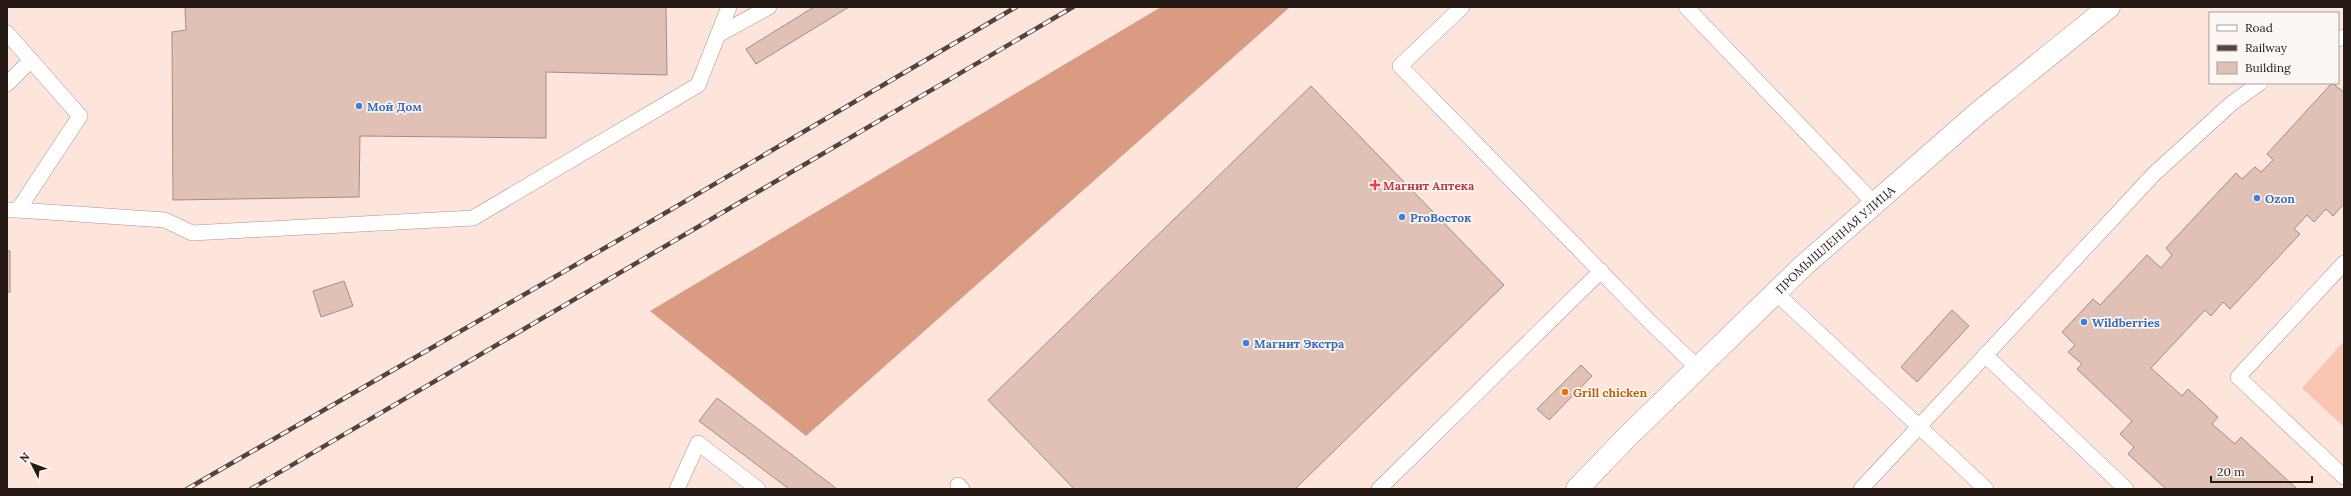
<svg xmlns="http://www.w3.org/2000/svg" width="2351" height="496" viewBox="0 0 2351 496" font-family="Lora,serif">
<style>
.green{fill:#fac5b1}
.forest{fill:#da9b83}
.building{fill:#dfc1b5;stroke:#a88b80}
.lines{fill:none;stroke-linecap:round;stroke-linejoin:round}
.lane-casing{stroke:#af9287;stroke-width:16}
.street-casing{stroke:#af9287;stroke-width:23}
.lane{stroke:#fff;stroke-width:15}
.street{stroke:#fff;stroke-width:22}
.rail-casing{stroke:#51433e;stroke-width:4.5}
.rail{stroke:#fdf7f4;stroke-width:3;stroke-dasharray:9;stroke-linecap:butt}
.shop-dot{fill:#3f7fe0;stroke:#fdf7f4;stroke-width:1.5}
.health-dot{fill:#e0444e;stroke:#fdf7f4;stroke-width:1.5}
.food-dot{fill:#e8710a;stroke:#fdf7f4;stroke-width:1.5}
.labels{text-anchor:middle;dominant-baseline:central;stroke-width:3.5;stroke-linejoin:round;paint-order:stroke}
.shop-label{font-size:12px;font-weight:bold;fill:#366cbe;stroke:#fdf7f4;text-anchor:start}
.health-label{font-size:12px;font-weight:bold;fill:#be3a42;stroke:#fdf7f4;text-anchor:start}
.street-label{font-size:12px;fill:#251a16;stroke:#fdf7f4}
.food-label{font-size:12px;font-weight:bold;fill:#c56008;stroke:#fdf7f4;text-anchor:start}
</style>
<rect width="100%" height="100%" fill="#fee5dc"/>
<polygon class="green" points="2344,341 2344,427 2302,388"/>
<polygon class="forest" points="1161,7 1290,7 806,436 650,311"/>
<g class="building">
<polygon points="185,7 666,7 667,75 546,72 546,138 360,136 359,197 173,200 172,32 186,30"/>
<polygon points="814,7 849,7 756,64 746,49"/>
<polygon points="2332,83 2344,92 2344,204 2333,216 2326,209 2314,222 2307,215 2294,229 2300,234 2230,309 2223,302 2211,316 2205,310 2151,368 2182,396 2188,389 2218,417 2212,424 2235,444 2241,437 2297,489 2166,489 2128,454 2134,447 2120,434 2132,421 2077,369 2082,364 2068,352 2075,345 2062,332 2093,299 2100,305 2147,255 2161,268 2172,255 2166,248 2236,173 2242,179 2255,167 2261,172 2273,160 2267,154"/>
<polygon points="1311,86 1504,285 1295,489 1074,489 988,400"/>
<rect x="7" y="251" width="3" height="41"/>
<polygon points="344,281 353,306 321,317 313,291"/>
<polygon points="1952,310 1969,326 1917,382 1901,367"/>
<polygon points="1581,365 1592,376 1549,420 1537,409"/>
<polygon points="717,398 837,489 789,489 699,421"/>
</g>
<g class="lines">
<defs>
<g id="lane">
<polyline points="1462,7 1400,66 1650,322 1698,368"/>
<polyline points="1686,7 1874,203"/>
<polyline points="7,33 80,116 18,210 7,210"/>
<polyline points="718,35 769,7"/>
<polyline points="2338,39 2344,37"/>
<polyline points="7,84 31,60"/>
<polyline points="18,210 165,220 192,233 473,218 698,85 729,7"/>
<polyline points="2344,263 2238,377 2344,477"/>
<polyline points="1776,293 1986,489"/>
<polyline points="1985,355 2126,489"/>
<polyline points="958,485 962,489"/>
<polyline points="677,489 698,443 758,489"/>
<polyline points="1379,489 1601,271"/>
<polyline points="1861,489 2154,174 2232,103 2260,83"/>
</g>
<g id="street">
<path id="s1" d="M1577 489 1628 436 1802 267 1979 112 2109 7"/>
</g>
</defs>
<use href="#lane" class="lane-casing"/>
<use href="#street" class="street-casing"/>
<use href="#lane" class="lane"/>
<use href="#street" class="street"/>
<defs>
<g id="rail">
<polyline points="187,489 655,219 1016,7"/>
<polyline points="251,489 1073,7"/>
</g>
</defs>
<use href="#rail" class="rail-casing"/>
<use href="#rail" class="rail"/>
</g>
<g class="shop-dot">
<circle cx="359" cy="106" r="4"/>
<circle cx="2257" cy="198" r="4"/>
<circle cx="1402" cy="217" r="4"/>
<circle cx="2084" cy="322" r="4"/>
<circle cx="1246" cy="343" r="4"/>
</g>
<path class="health-dot" d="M1373 179h4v4h4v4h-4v4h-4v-4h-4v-4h4z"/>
<circle class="food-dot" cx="1565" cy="392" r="4"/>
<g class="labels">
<g class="shop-label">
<text x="367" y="106">Мой Дом</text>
<text x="2265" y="198">Ozon</text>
<text x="1410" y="217">ProВосток</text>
<text x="2092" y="322">Wildberries</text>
<text x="1254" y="343">Магнит Экстра</text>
</g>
<g class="health-label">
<text x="1383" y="185">Магнит Аптека</text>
</g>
<g class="street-label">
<text stroke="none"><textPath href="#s1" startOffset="359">ПРОМЫШЛЕННАЯ УЛИЦА</textPath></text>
</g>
<g class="food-label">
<text x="1573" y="392">Grill chicken</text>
</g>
</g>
<rect width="2351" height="496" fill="none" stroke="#251a16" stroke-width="16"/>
<rect x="2209" y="12" width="130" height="72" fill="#fdf7f4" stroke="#a79f9b"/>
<rect x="2217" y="25" width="20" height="6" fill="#ffffff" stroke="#a79f9b"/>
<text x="2245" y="32" font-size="12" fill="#251a16">Road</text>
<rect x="2217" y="45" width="20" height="6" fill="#51433e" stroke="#a79f9b"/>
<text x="2245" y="52" font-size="12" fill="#251a16">Railway</text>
<rect x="2217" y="62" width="20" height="12" fill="#dfc1b5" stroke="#a79f9b"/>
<text x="2245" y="72" font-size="12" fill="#251a16">Building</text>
<g transform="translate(32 464) rotate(312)" stroke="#fdf7f4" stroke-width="3" paint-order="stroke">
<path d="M0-3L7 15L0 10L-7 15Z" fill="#251a16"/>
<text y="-6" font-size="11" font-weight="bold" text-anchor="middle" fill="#251a16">N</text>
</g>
<path d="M2211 476v6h101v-6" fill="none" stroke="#251a16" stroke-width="2"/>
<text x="2217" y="476" font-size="12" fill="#251a16" stroke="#fdf7f4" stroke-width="3" paint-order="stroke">20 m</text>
</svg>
